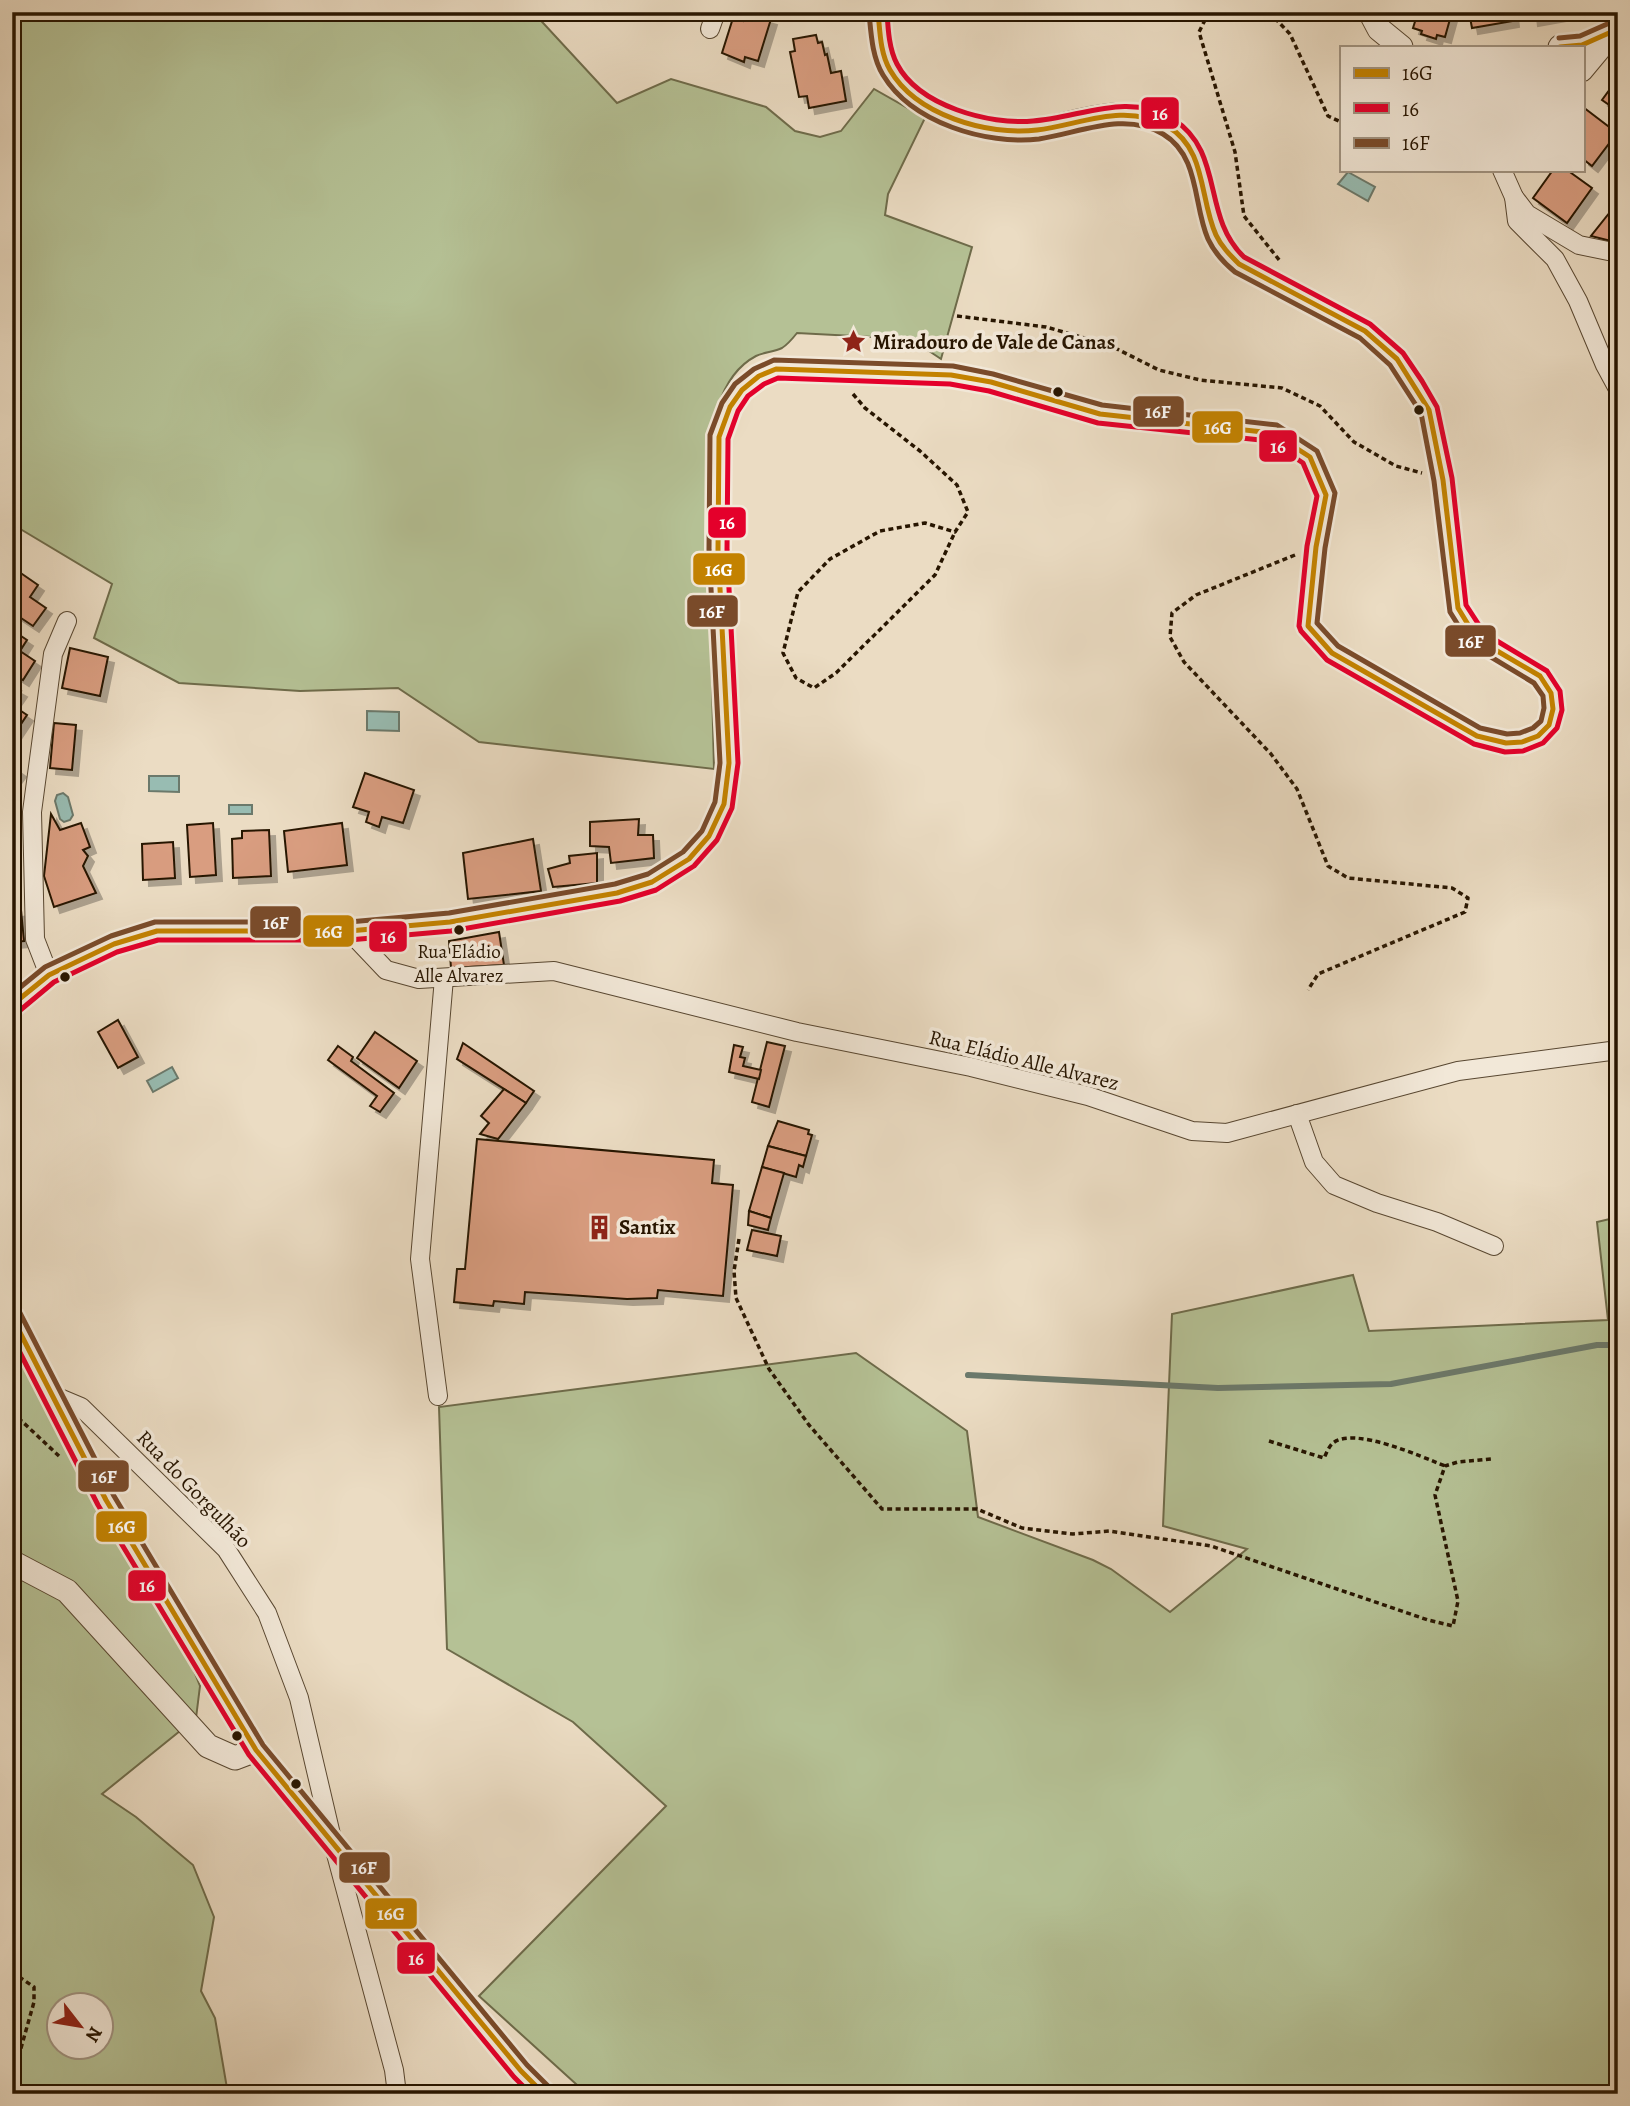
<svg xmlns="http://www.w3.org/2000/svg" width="1630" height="2106" viewBox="0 0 1630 2106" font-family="Alegreya,serif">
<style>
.green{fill:#b5c195;stroke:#6e6b4a;stroke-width:2;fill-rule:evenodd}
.water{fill:#98bcb2;stroke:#6b796b;stroke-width:2}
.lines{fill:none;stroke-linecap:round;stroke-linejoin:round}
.stream{stroke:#6b796b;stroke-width:6}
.building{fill:#d99d80;stroke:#271500;stroke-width:2;filter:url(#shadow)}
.minor-casing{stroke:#584731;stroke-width:20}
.tertiary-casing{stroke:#584731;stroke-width:25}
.path{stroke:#271500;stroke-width:3.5;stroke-dasharray:5 3.5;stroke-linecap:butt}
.minor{stroke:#f2e8d8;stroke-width:18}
.tertiary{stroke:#f2e8d8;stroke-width:23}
.bus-1-casing{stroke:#f2e8d8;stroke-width:10}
.bus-2-casing{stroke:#f2e8d8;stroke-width:10}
.bus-3-casing{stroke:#f2e8d8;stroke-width:10}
.bus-1{stroke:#c38200;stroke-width:5}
.bus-2{stroke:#e4002b;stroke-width:5}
.bus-3{stroke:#7a4b2a;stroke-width:5}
.bus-dot{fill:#271500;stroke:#f2e8d8;stroke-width:2.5}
.labels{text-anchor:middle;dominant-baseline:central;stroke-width:7;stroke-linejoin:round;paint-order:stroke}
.bus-label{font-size:19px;fill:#271500;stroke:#f2e8d8}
.poi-label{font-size:21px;font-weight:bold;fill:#271500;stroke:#f2e8d8;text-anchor:start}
.street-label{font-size:21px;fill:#271500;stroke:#f2e8d8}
.line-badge{stroke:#f2e8d8;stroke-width:2.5}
.badge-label{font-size:19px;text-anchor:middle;font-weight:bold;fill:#fff}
</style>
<defs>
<filter id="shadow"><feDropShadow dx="6" dy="6" stdDeviation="0" flood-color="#0004"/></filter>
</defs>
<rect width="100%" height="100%" fill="#ebdcc3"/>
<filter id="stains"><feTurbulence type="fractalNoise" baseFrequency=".00286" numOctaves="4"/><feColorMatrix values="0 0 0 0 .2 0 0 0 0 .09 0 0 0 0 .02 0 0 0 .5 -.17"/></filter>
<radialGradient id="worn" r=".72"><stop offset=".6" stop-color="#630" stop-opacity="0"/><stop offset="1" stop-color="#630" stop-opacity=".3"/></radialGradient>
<g class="green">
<path d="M12 12H533L617 103 671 79 766 107 795 131 820 137 841 131 874 89 925 118 888 194 885 215 972 247 941 359 911 339 797 333C793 338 787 345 782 348 774 352 764 352 756 356 716 377 711 432 707 472L714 769 479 742 398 688 300 691 179 683 94 638 112 584 12 524Z"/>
<polygon points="1618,1217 1618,2094 587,2094 479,1996 666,1806 573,1722 447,1649 439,1407 856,1353 967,1431 978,1517 1093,1560 1111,1569 1170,1612 1247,1549 1163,1526 1172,1314 1353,1275 1369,1331 1608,1320 1597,1222"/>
<path d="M12 1345 38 1385 188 1656 200 1686 196 1718 102 1794 136 1817 193 1865 214 1917 201 1991 215 2018 228 2094H12ZM60 2004H102V2046H60Z"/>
</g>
<g class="water">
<polygon points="1348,172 1375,187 1368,201 1338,184"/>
<polygon points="367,711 399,712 399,731 367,730"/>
<polygon points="149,776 179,776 179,792 149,791"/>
<polygon points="63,793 68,797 73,815 70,820 64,822 60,819 55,801 57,795"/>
<rect x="229" y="805" width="23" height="9"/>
<polygon points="172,1067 178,1078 153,1092 147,1081"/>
</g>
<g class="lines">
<polyline class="stream" points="968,1375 1218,1388 1391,1384 1597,1345 1618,1345"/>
</g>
<g class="building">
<polygon points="746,12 771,19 758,61 745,57 744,62 722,53 733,18 743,21"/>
<polygon points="1418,12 1452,12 1445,37 1437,35 1436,39 1421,34 1422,31 1413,28"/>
<polygon points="1469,12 1512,12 1513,21 1472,28"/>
<polygon points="1531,12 1561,12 1561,15 1532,20"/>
<polygon points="816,35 818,43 822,42 825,55 827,54 831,73 841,71 846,101 809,108 807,96 799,97 790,52 795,51 793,39"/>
<polygon points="1618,78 1618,111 1602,100"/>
<polygon points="1583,107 1617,133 1592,166 1583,159"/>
<polygon points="1553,170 1567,170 1592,188 1567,223 1533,198"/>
<polygon points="1618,202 1618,238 1615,242 1591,236"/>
<polygon points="12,567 38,585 30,597 46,608 33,626 12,612"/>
<polygon points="12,630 27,640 20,651 35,661 23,680 12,673"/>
<polygon points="70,648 108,657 100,696 62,688"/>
<polygon points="12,686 21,691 12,704"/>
<polygon points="12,705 27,715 15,733 12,731"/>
<polygon points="54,723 76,725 72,770 50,768"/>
<polygon points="12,765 20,771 12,782"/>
<polygon points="365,773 414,790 403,823 382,817 379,827 366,822 369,812 353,807"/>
<polygon points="51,814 60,830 81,823 90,847 83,850 88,856 83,866 96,893 54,907 44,876"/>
<polygon points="639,819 638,835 653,835 654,858 611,863 609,847 590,846 590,822"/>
<polygon points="213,823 216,875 190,877 187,825"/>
<polygon points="342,823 347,865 288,872 284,831"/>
<polygon points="269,830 271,876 233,878 232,839 242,838 242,831"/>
<polygon points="533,839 541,891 468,899 463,853"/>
<polygon points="173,842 175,878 143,880 142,844"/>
<polygon points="597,853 597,883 553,887 548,869 570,863 569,856"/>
<polygon points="21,910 24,941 12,942 12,912"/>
<polygon points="499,932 504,965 451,968 449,941"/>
<polygon points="118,1020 138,1057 118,1068 98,1032"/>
<polygon points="375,1032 417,1061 399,1088 357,1058"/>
<polygon points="767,1042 785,1046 769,1107 752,1102"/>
<polygon points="463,1043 534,1091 526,1103 457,1059"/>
<polygon points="734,1045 743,1047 740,1057 745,1058 743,1066 761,1070 759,1079 729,1072"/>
<polygon points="338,1046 353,1057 351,1061 394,1093 380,1112 370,1106 377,1096 328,1060"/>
<polygon points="504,1089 526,1103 498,1139 480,1134 489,1123 481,1116"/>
<polygon points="778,1121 809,1130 808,1134 812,1135 806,1156 768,1146"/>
<polygon points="477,1139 714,1160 712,1183 733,1185 723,1296 658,1290 657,1298 627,1299 525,1292 524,1304 494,1301 493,1306 454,1302 457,1269 465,1269"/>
<polygon points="768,1146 806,1156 803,1167 799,1165 796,1177 762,1167"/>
<polygon points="762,1167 784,1173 771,1218 749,1211"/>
<polygon points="749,1211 771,1218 768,1230 748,1225"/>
<polygon points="752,1230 781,1236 777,1256 747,1250"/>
</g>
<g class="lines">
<defs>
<g id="minor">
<polyline points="710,29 716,12"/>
<polyline points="1583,72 1618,30"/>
<polyline points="1502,170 1514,197 1527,214 1579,245 1618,253"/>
<polyline points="1514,197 1517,221 1555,259 1578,301 1605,365 1618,389"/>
<polyline points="349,931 386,970 419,979 554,971 797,1032 971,1067 1088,1096 1192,1131 1227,1133 1458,1071 1618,1050"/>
<polyline points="49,975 35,939 32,812 53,654 67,621"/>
<polyline points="1297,1114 1314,1162 1334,1185 1377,1203 1437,1222 1494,1246"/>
<polyline points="50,1394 81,1407 226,1549 267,1613 299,1698 333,1843 394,2070 397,2094"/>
<polyline points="438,1396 420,1259 444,978"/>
</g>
<g id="tertiary">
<polyline points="1370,12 1379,29 1401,47"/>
<polyline points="1560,47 1582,45 1618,29"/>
<path d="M12 1005 49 975 114 944 157 931H349L450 922 617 893 652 882 689 859 709 836 724 804 729 763 718 550 719 437 730 407 742 390 759 376 776 369 951 375 991 382 1100 414 1273 433 1310 457 1326 495 1316 547 1308 626 1332 653 1477 736 1506 743 1522 742 1538 736 1549 725 1553 709 1551 693 1540 676 1487 645 1472 631 1458 608 1443 480 1429 410 1415 386 1397 359 1365 331 1239 264C1228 254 1219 244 1214 230 1200 194 1207 148 1167 126 1122 102 1083 123 1037 130 992 136 913 112 890 70 881 53 880 31 878 12"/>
<polyline points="12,1317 106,1500 256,1750 521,2071 544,2094"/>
<polyline points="12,1562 67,1591 208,1746 235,1758 256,1750"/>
</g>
</defs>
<use href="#minor" class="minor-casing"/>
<use href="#tertiary" class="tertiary-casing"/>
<g class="path">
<polyline points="1209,12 1199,32 1235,152 1244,216 1280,261"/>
<polyline points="1269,12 1290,34 1328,116 1341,122"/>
<polyline points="957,316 1046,327 1109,345 1159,370 1200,380 1282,388 1320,406 1354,442 1396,466 1422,473"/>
<polyline points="853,394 865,408 920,451 957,485 968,512 955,532 925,523 880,531 830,559 798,592 783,653 796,678 814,688 836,673 935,575 955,532"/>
<polyline points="1295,555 1196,595 1172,613 1170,637 1184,662 1271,754 1297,789 1328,866 1348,878 1452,888 1468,898 1465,912 1318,974 1308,990"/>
<polyline points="739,1239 734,1271 736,1298 769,1369 809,1425 882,1509 977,1509 1022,1528 1073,1534 1109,1531 1211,1546 1428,1620 1453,1626 1458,1601 1435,1495 1445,1466 1458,1462 1491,1459"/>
<polyline points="12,1412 59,1456"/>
<polyline points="12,1435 23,1422"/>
<path d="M1269 1441 1324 1458C1326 1454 1329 1446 1333 1443 1354 1426 1422 1457 1445 1466"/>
<polyline points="12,1972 34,1987 34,2002 12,2080"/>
</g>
<use href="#minor" class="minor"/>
<use href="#tertiary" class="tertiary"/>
<defs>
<g id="bus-1">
<polyline points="1560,47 1582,45 1618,29"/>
<path d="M12 1005 49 975 114 944 157 931H349L450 922 617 893 652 882 689 859 709 836 724 804 729 763 718 550 719 437 730 407 742 390 759 376 776 369 951 375 991 382 1100 414 1273 433 1310 457 1326 495 1316 547 1308 626 1332 653 1477 736 1506 743 1522 742 1538 736 1549 725 1553 709 1551 693 1540 676 1487 645 1472 631 1458 608 1443 480 1429 410 1397 359 1365 331 1239 264C1230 255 1221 246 1216 235 1199 198 1207 149 1167 126 1124 102 1080 125 1037 130 987 136 916 115 890 70 880 53 880 31 878 12"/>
<polyline points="12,1317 106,1500 256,1750 521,2071 544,2094"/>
</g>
<g id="bus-2">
<path d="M18 1012 54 982 117 952 158 940H349L451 931 620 901 656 890 694 866 717 840 732 808 738 763 727 550 728 439 738 411 748 396 764 384 778 378 950 384 989 391 1098 423 1270 441 1303 463 1317 496 1307 546 1299 626 1301 631 1327 660 1474 744 1505 752 1523 751 1543 743 1557 728 1562 710 1560 691 1547 671 1492 638 1479 625 1466 605 1452 478 1437 407 1422 381 1403 353 1370 324 1244 257C1201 216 1225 152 1173 119 1127 91 1080 118 1033 121 989 125 919 106 897 64 889 49 888 29 887 12"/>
<polyline points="12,1337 98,1505 249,1755 514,2077 531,2094"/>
</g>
<g id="bus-3">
<polyline points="1559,38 1580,36 1614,21"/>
<path d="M12 994 45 967 111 936 155 922H349L449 913 615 884 648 874 683 852 702 831 715 802 720 763 709 550 710 435 722 403 735 384 754 369 774 360 953 366 993 374 1102 405 1277 425 1317 451 1335 493 1325 548 1317 623 1338 646 1480 728 1507 734 1520 733 1533 728 1541 721 1544 708 1543 696 1534 683 1481 651 1465 636 1450 612 1434 481 1421 413 1390 365 1360 338 1235 272C1224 263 1214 252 1208 239 1193 205 1200 156 1163 134 1124 111 1080 133 1039 139 986 145 912 123 883 75 872 57 871 33 869 13"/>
<polyline points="20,1313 114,1496 263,1745 527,2065 550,2088"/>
</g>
</defs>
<use href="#bus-1" class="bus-1-casing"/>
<use href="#bus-2" class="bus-2-casing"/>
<use href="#bus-3" class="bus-3-casing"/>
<use href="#bus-1" class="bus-1"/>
<use href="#bus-2" class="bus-2"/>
<use href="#bus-3" class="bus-3"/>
</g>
<defs>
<symbol id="sight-bare" viewBox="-9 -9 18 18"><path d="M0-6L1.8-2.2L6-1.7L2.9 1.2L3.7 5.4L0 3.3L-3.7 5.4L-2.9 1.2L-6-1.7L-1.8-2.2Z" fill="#8f2418" stroke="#f2e8d8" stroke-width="2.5" paint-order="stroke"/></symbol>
<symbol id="building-bare" viewBox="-9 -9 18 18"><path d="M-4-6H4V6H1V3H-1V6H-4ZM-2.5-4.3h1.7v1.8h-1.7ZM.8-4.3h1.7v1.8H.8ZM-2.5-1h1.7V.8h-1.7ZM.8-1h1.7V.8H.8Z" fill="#8f2418" stroke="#f2e8d8" stroke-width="2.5" paint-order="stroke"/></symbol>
</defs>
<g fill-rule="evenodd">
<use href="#sight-bare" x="836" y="324" width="35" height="35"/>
<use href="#building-bare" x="582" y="1210" width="35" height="35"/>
</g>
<g class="bus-dot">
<circle cx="1058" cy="392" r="6"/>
<circle cx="1419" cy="410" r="6"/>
<circle cx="459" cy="930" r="6"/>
<circle cx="65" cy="977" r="6"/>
<circle cx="237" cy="1736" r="6"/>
<circle cx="296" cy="1784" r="6"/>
</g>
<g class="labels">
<g class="bus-label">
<text x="459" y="952">Rua Eládio<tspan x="459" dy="24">Alle Alvarez</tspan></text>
</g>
<g class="poi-label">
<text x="873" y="342">Miradouro de Vale de Canas</text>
<text x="619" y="1227">Santix</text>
</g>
<g class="street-label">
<text transform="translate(1024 1060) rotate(14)">Rua Eládio Alle Alvarez</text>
<text transform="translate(194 1489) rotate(46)">Rua do Gorgulhão</text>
</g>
</g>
<g class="line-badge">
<rect x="1140" y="96" width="40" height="34" rx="7" fill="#e4002b"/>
<rect x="1132" y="395" width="53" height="33" rx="7" fill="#7a4b2a"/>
<rect x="1191" y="410" width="53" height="34" rx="7" fill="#c38200"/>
<rect x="1258" y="429" width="40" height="34" rx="7" fill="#e4002b"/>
<rect x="707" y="506" width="40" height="33" rx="7" fill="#e4002b"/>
<rect x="692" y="552" width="54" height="34" rx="7" fill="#c38200"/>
<rect x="686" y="594" width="53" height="34" rx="7" fill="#7a4b2a"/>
<rect x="1444" y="624" width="53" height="34" rx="7" fill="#7a4b2a"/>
<rect x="249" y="905" width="53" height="34" rx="7" fill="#7a4b2a"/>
<rect x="302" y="914" width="53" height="34" rx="7" fill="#c38200"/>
<rect x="368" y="920" width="40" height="33" rx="7" fill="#e4002b"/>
<rect x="77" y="1459" width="53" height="34" rx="7" fill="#7a4b2a"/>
<rect x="95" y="1510" width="53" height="33" rx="7" fill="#c38200"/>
<rect x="127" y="1569" width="40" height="33" rx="7" fill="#e4002b"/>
<rect x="338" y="1851" width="53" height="33" rx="7" fill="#7a4b2a"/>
<rect x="364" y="1897" width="54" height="33" rx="7" fill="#c38200"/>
<rect x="396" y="1941" width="40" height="34" rx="7" fill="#e4002b"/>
</g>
<g class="badge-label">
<text x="1160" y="120">16</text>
<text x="1158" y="418">16F</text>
<text x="1218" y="434">16G</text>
<text x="1278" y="453">16</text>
<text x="727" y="529">16</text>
<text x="719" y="576">16G</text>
<text x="712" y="618">16F</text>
<text x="1471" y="648">16F</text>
<text x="276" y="929">16F</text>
<text x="329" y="938">16G</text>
<text x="388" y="943">16</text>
<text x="104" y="1483">16F</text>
<text x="122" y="1533">16G</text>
<text x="147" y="1592">16</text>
<text x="364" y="1874">16F</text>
<text x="391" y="1920">16G</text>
<text x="416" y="1965">16</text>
</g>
<rect width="1630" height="2106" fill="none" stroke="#ebdcc3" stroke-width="42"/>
<rect x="14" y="14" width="1602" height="2078" fill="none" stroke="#271500" stroke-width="3.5"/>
<rect x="21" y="21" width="1588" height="2064" fill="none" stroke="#271500" stroke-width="2"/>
<rect x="1340" y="46" width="245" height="126" fill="#f2e8d8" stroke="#a19482" stroke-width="2"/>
<rect x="1354" y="68" width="35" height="10" fill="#c38200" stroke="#a19482" stroke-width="2"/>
<text x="1402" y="80" font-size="21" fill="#271500">16G</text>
<rect x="1354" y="103" width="35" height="10" fill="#e4002b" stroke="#a19482" stroke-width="2"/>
<text x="1402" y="116" font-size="21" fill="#271500">16</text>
<rect x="1354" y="138" width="35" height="10" fill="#7a4b2a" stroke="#a19482" stroke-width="2"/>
<text x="1402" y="150" font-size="21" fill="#271500">16F</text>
<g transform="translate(80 2026) rotate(121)"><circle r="33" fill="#f2e8d8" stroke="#a19482" stroke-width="2"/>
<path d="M0-5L12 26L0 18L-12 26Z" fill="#8f2418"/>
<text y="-10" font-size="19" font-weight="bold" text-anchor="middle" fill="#271500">N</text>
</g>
<rect width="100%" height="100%" filter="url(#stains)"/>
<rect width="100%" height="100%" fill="url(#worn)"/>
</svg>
